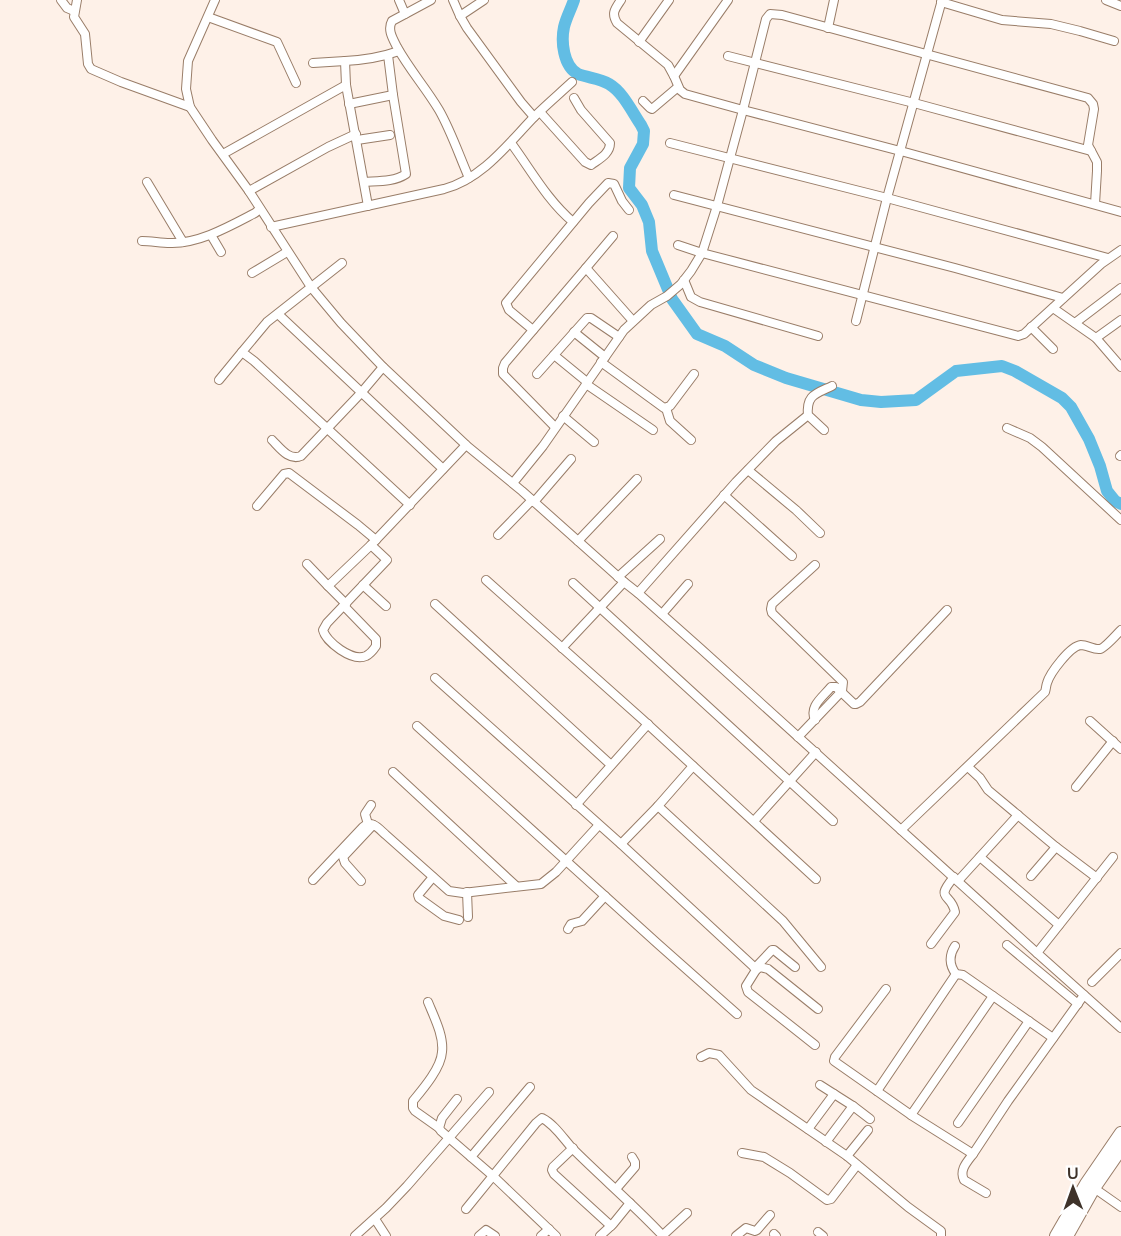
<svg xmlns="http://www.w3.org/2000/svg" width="1121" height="1236" viewBox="0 0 1121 1236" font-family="Mulish,sans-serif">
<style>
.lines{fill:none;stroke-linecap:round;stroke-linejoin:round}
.river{stroke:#62bde4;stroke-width:12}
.minor-casing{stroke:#997d68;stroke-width:10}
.trunk-casing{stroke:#997d68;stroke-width:14}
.minor{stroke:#fff;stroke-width:8}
.trunk{stroke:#fff;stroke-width:12}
</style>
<rect width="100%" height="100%" fill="#fef1e8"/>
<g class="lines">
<path class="river" d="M574 0C571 9 566 18 564 27 561 41 563 66 578 74 588 78 600 78 609 84 623 92 632 112 641 125L644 131 643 144 630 168 629 188 642 205 649 222 652 251 672 299 697 334 725 346 754 365 786 378 861 400 881 402 916 400 956 371 1002 366 1015 371 1062 398 1071 407 1089 439 1100 466 1107 491 1115 501 1121 504"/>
<defs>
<g id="minor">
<polyline points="61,0 67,8 74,11"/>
<polyline points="77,0 74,17 85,34 88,64 91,69 121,82 190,107"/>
<polyline points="215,0 188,61 186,89 190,107 212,140 249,191 311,287 341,323 383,367 466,445 522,491 624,582 638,593 701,649 1037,953 1121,1028"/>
<polyline points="399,0 405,14"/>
<path d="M431 0 392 21C387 30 393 39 397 47 409 69 426 88 439 110 451 131 459 155 469 178"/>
<polyline points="453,0 460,16 467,28 521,102 534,117"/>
<path d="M621 0C615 9 611 13 617 23L668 65 674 76 680 90 685 94 743 110 908 153 1121 212"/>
<polyline points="1106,0 1121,6"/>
<polyline points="941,2 1002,20 1051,24 1080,31 1114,41"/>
<polyline points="460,16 484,0"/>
<polyline points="208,17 277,42 296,83"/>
<polyline points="828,28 834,0"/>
<polyline points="639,42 669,0"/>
<polyline points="728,56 914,103 1091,151"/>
<polyline points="313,63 345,61"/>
<polyline points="674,76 728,0"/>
<polyline points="643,101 650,108 652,109 678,87"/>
<polyline points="349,104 393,95"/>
<path d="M540 112 585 162 591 165C599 159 610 154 610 143L581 110 574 98"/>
<polyline points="357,140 390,135"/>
<path d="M511 143C531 170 547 200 573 222"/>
<polyline points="670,143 887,198 1108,258"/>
<polyline points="223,154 346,85"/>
<polyline points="147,182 183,242"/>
<path d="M364 182C378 181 394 182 406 174L393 95 388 55"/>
<polyline points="249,191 328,147 356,134"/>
<polyline points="674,195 955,268 1063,298"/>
<path d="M368 206 346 85 345 61C364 60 382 57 399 51"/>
<path d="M271 227 444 189C482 179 508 144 534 117 546 105 559 94 572 82"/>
<polyline points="211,235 221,252"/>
<path d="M142 241C151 241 161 243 170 243 199 244 230 226 255 213L260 209"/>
<polyline points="678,245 702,253 1018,336 1024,334 1101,264 1121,250"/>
<polyline points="342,263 267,322 242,352 254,361 410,505"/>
<polyline points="586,268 613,236"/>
<polyline points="252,273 287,252"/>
<polyline points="684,280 691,297 700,302 818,336"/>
<polyline points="1053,308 1096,338 1121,367"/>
<polyline points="278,314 443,469"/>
<polyline points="856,321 887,198 942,0"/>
<polyline points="1075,323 1121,288"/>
<polyline points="1031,327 1053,349"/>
<polyline points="533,330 509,310 506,303 589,203 608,183 614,184 622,201 629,210"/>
<polyline points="574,332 605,357"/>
<polyline points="1096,338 1121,320"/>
<polyline points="554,355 587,382"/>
<polyline points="601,362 664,408 670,406 694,374"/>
<polyline points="537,374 587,318 591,318 619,337"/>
<polyline points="219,380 242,352"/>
<polyline points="586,384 653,430"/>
<polyline points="666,408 670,421 691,440"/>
<polyline points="563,416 594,442"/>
<path d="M808 416C806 395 815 394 832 386"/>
<polyline points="555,427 503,374 503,368 505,363 586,268 633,321"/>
<polyline points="1007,428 1030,438 1042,447 1121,520"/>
<path d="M272 440C280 448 289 461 301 456L361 393 383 367"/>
<polyline points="1120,456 1121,455"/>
<polyline points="748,470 796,510 820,533"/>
<polyline points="513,483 543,446 624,330 651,305 667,296 681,284 691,271 702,253 717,206 743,110 766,19 770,14 782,15 1088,98 1093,104 1094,109 1088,145 1097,162 1097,171 1095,204"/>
<polyline points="724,495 792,556"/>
<polyline points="534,502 571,459"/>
<polyline points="257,506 284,474 289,473 358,525 376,540"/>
<polyline points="498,535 532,500"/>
<polyline points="578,541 637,479"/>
<polyline points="307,564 328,586"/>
<polyline points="618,577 660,539"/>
<polyline points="486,580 642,719 816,879"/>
<polyline points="573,583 833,821"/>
<polyline points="363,585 386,606"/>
<polyline points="638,593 736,482 776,441 807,416 810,417 824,430"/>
<polyline points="346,604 328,586 371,545 466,445"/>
<polyline points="435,604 611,765"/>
<path d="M344 606 376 639V646C374 649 370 654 366 656 352 662 326 642 323 630L327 623 387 560 371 545"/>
<polyline points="662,614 688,584"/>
<polyline points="562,648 624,582"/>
<polyline points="435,678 621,844 753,966 756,970 746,986 748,992 815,1045"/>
<path d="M815 720C809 706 822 698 831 687H836L854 704H856L860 702 947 610"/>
<polyline points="1090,721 1121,749"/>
<polyline points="417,726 658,944 737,1014"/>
<polyline points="798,737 842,691 843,682 772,613 771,609 772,604 815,565"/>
<polyline points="968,767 980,778 988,790 1056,847 1097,878"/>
<polyline points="393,772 516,886"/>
<polyline points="1076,787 1113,741"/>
<polyline points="576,805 648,724"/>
<polyline points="658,806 783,921 821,967"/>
<polyline points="754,821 816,752"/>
<polyline points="368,824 365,814 371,805"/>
<path d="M901 830 1045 692C1046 689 1046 686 1047 683 1050 673 1070 646 1081 645 1087 645 1094 650 1100 649 1105 648 1117 634 1121 630"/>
<polyline points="621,844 658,806 693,766"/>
<polyline points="980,857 1059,925"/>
<polyline points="1031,876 1056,847"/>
<polyline points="433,877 418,895 419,898 444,916 459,920"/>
<path d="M313 880 363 827C372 819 379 829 386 835L449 891 463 893 541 884 556 872 598 826"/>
<polyline points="361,881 345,863 343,857 373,825"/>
<polyline points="958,881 1018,815"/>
<polyline points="467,892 468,917"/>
<polyline points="568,929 571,924 582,921 605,896"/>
<path d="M931 944 955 912C951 892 934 901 954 877"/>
<polyline points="1007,945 1078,1004"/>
<path d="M955 946C949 955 949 965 956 974L963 975 1053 1038"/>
<polyline points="1037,953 1113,857"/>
<polyline points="755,968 772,950 774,950 795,967"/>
<polyline points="756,970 760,967 768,969 818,1009"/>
<polyline points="1092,982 1121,953"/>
<polyline points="886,989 835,1057 834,1061 911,1115 973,1154 1008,1101 1084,995"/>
<path d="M428 1002C434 1017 444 1036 442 1052 441 1068 423 1089 413 1101V1108L415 1111 439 1128"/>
<polyline points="701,1057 709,1053 719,1055 751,1090 847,1156 908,1207 941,1231 941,1236"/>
<polyline points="820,1085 853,1106 870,1119"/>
<polyline points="877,1091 956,974"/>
<polyline points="457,1099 442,1118 439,1128 441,1131 493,1176 556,1236"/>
<polyline points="911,1115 993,996"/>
<polyline points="958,1123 1029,1021"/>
<polyline points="808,1129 834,1094"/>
<polyline points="826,1142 853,1106"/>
<polyline points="573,1148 553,1167 552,1170 554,1174 611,1226"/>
<polyline points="742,1153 764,1157 790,1173 827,1200 831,1199 857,1165"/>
<path d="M973 1154C967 1162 959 1170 964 1180L986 1193"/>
<polyline points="847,1156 868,1130"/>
<polyline points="471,1157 530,1087"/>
<polyline points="1094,1188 1121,1207"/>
<polyline points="616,1189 635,1167 635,1162 632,1157"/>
<path d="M466 1209 536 1123 542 1118C554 1124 563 1138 572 1148 602 1178 634 1205 663 1236"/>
<polyline points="375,1219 386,1236"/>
<polyline points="818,1232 823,1236"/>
<polyline points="774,1234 776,1236"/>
<polyline points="355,1236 386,1208 407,1186 489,1092"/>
<polyline points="479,1236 486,1230 495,1236"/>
<polyline points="541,1236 549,1229"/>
<polyline points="600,1236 613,1224 630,1203"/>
<polyline points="662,1236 687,1213"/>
<polyline points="736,1236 746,1228 755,1231 757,1230 770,1215"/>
</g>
<g id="trunk">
<polyline points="1056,1236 1086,1184 1121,1133"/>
<polyline points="1067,1236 1094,1188 1121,1149"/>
</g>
</defs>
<use href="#minor" class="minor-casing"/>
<use href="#trunk" class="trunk-casing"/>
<use href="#minor" class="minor"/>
<use href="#trunk" class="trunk"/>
</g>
<g transform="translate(1073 1188) rotate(359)" stroke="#ffffff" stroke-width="4.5" paint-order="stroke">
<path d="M0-4.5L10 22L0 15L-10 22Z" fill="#3e3229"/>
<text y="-9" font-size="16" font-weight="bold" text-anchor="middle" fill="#3e3229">U</text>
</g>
</svg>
